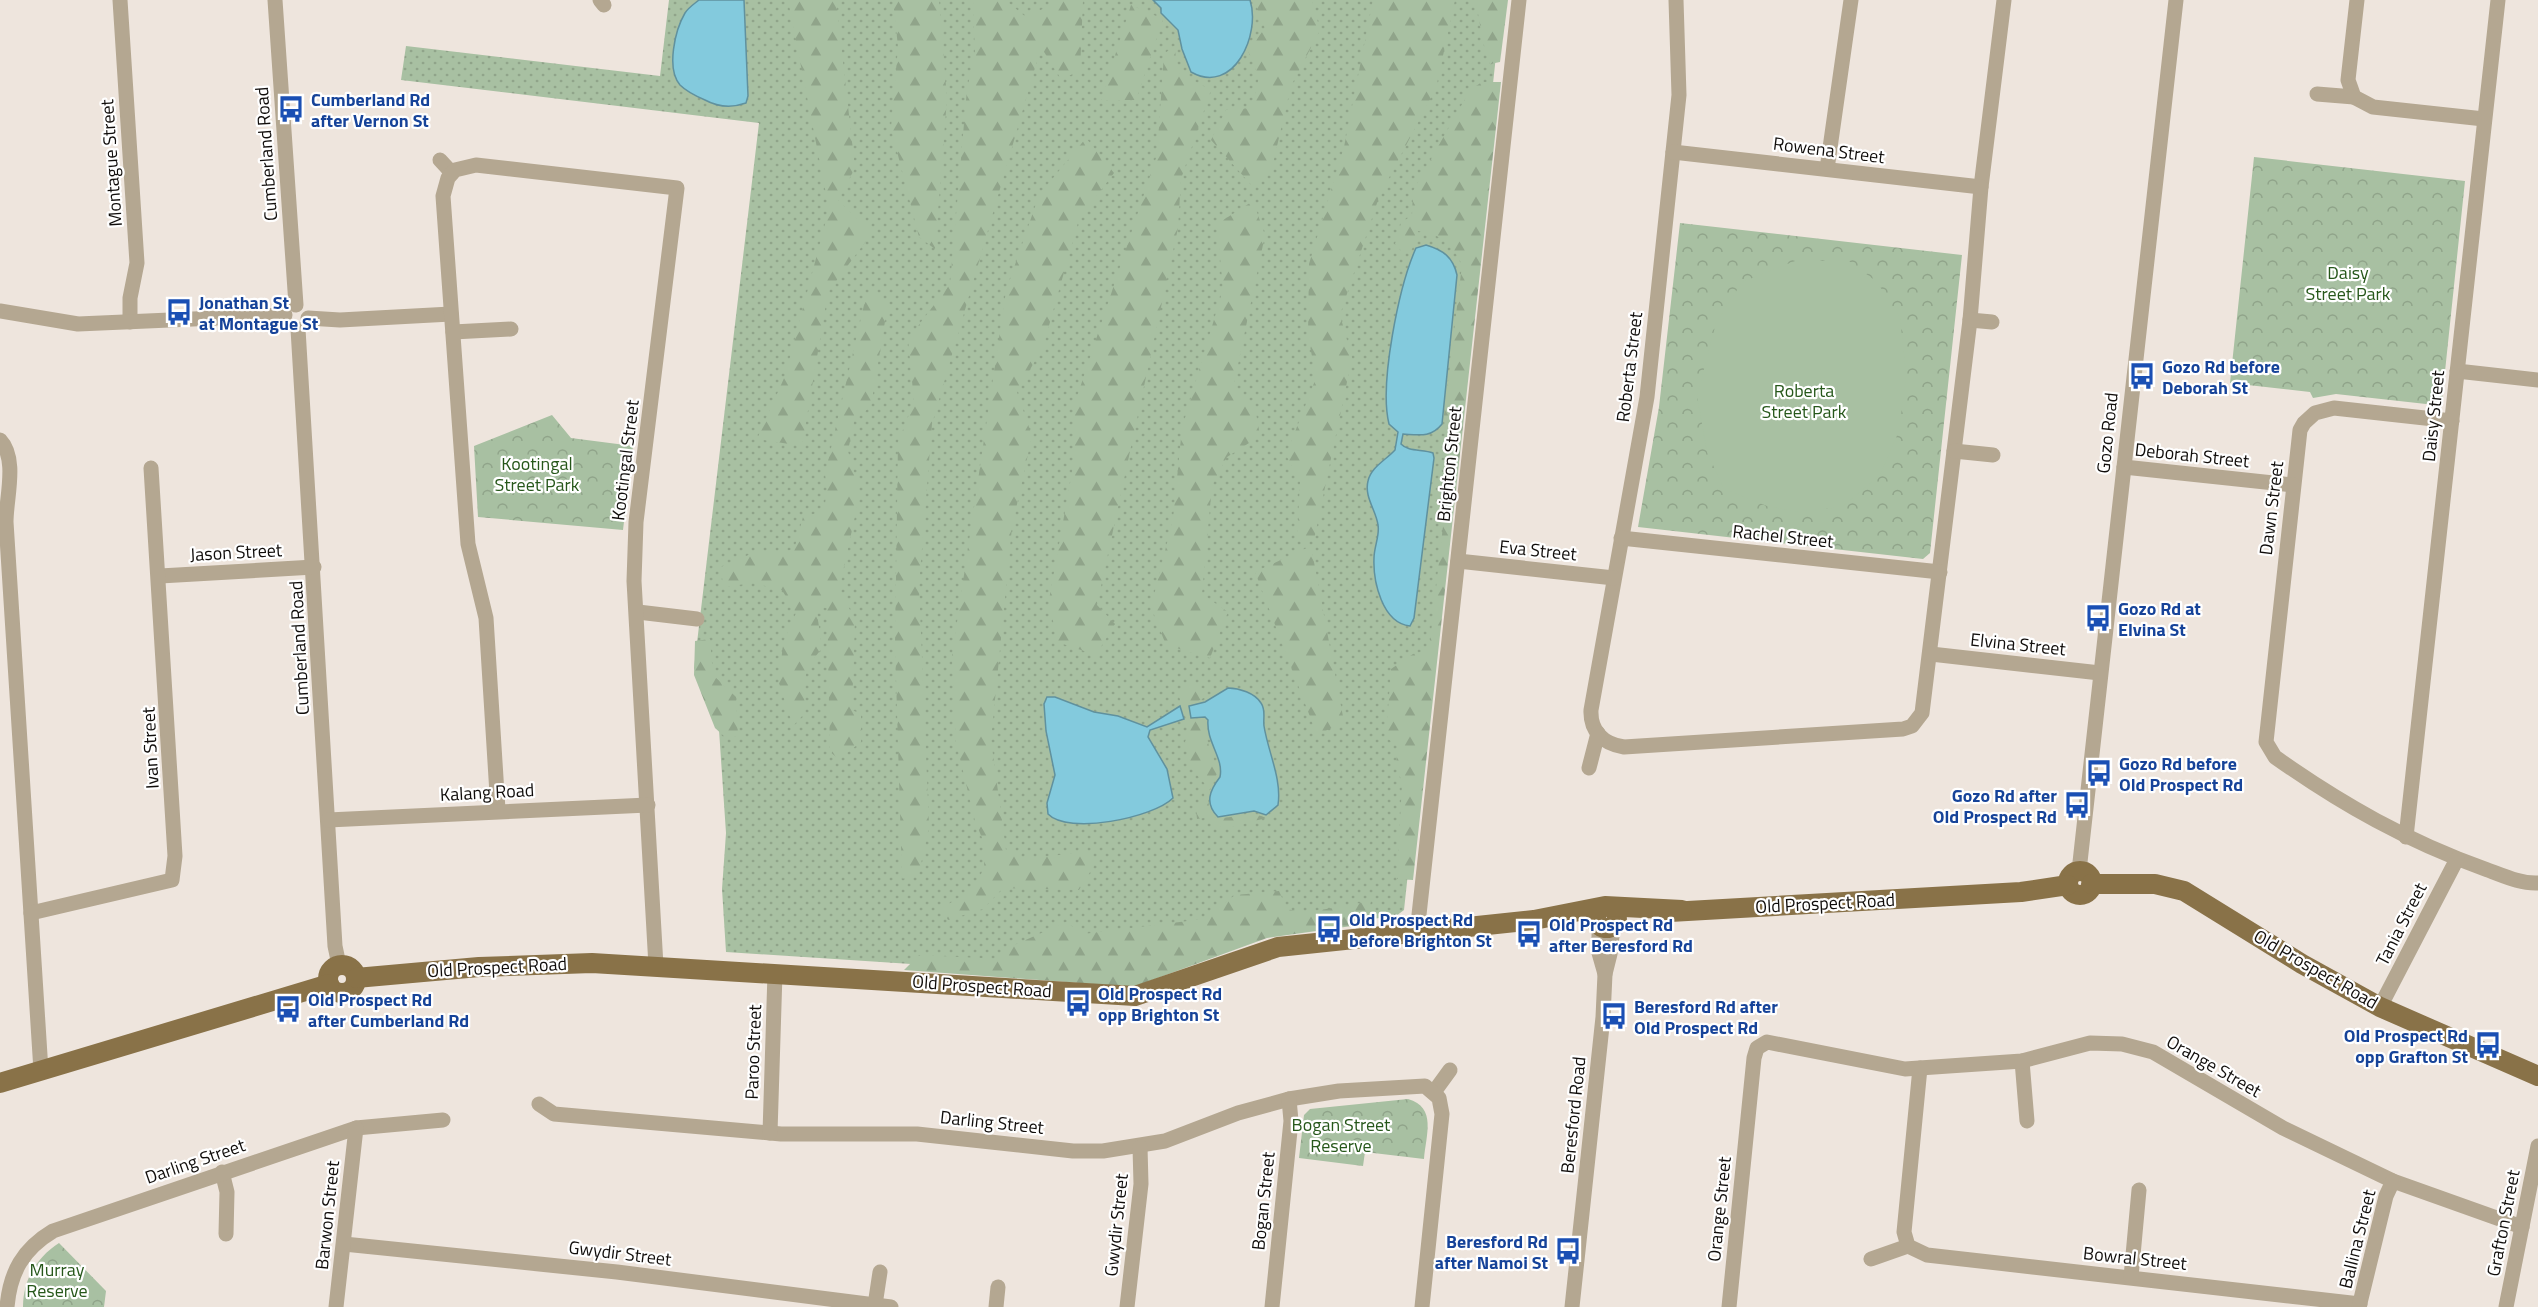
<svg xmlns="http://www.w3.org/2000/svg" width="2538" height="1307" viewBox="0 0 2538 1307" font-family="'Titillium Web',sans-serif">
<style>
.grass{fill:url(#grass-dots)}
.forest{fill:url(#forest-firs)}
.park{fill:url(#park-crowns)}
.pitch{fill:#a8c0a2}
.water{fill:#83cadd;stroke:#60919e;stroke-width:1.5}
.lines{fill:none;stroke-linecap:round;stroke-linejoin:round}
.minor{stroke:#b4a791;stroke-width:15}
.major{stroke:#897248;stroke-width:20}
.labels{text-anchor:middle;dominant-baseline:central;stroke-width:4.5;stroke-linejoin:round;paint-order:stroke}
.transit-label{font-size:18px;font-weight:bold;fill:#164399;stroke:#fff;text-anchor:start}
.street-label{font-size:18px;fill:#100d0b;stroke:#fff}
.park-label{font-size:18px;fill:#26571a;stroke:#fff}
</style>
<defs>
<pattern id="grass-dots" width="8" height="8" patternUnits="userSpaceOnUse" patternTransform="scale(1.5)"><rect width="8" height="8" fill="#a8c0a2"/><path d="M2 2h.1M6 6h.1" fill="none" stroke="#90a48a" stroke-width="1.8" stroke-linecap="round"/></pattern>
<pattern id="forest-firs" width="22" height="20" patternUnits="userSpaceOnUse" patternTransform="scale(1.5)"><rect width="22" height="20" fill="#a8c0a2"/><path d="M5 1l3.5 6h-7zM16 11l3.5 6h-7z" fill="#90a48a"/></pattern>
<pattern id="park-crowns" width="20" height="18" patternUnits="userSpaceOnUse" patternTransform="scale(1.5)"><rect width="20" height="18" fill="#a8c0a2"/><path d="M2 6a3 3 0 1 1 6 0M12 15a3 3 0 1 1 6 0" fill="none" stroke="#90a48a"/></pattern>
</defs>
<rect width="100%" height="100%" fill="#eee5dd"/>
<polygon class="grass" points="669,0 1502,0 1404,910 1396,916 1243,935 1140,979 726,952 722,889 726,833 719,730 694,668 759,123 401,80 406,46 660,76"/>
<g class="forest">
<polygon points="788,0 836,0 855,168 838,200 872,233 828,292 802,446 757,439 785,376 829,209"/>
<polygon points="893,0 939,0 947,99 935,249 919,237 891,128 898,47"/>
<polygon points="973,0 1005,0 1026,17 1055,3 1056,0 1083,0 1080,71 1061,79 1041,47 932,424 919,586 929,827 919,873 902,879 895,644 898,442 914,402 908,339 950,284 967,89 975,54"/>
<polygon points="1254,0 1312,0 1320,30 1291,86 1271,172 1254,188 1211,140 1226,110 1252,108 1259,77 1248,51 1265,28"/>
<polygon points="1373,0 1455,0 1436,88 1379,197 1340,315 1352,358 1314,540 1297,539 1300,482 1286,455 1316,378 1308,335 1309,264 1344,147"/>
<polygon points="1479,0 1508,0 1500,62 1490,64 1483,42 1476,2"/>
<polygon points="1131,5 1163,19 1136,100 1101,100"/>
<polygon points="1174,46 1179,73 1211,90 1181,179 1178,228 1097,605 1115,624 1096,655 1057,642 1049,600 1074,461 1073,409 1157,155 1164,54"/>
<path d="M1482 82H1501L1413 880 1397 879 1402 783 1396 764 1398 747 1386 737 1391 669 1413 654 1429 650 1450 464 1444 415 1462 265C1452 243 1442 235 1418 231L1412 249 1404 254 1395 244 1401 223 1412 215 1413 191 1470 90Z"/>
<polygon points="1086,138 1114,173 1079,219 1043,347 1017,392 1032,436 1012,527 991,740 1006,850 1024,859 1085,852 1095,864 1079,890 1003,888 983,909 948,920 942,908 975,888 984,867 985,845 975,821 956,742 952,656 1006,291 1039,195"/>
<polygon points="1253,201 1265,235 1233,389 1256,413 1260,436 1227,457 1212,485 1202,594 1228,612 1210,658 1166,645 1151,607 1173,519 1182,428 1223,289 1217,224"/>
<polygon points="871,293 888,303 871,406 854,421 848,451 860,493 839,590 855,619 852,710 861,714 861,742 839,759 830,752 827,608 816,606 822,648 806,669 804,714 793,726 779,683 783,643 796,613 782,590 753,583 723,587 721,567 753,553 794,550 803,517 824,511 827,489 825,474 864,305"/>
<polygon points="1311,546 1344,722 1317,735 1255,572"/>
<polygon points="710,639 713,675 736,697 738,736 726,738 715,728 694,675 695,641"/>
<path d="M1191 684 1204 689 1207 696 1188 707V720H1207V740L1218 772C1209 788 1204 799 1213 817 1232 821 1247 809 1266 818L1224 829 1212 821 1211 817 1197 819 1196 809 1204 804 1205 784 1191 768 1185 741 1189 737V729L1178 693Z"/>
<polygon points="1279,891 1287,909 1304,913 1371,901 1366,924 1267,938 1133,987 904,970 919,955 1000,959 1012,946 1066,922 1083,934 1204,919 1235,895"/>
</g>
<g class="park">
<polygon points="2254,157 2465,181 2442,400 2435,405 2336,394 2313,398 2310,392 2230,383"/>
<polygon points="1680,223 1962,255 1930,553 1923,559 1638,527 1659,407"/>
<polygon points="552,415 571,438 633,446 623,530 478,517 474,446"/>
<path d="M1408 1099C1437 1107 1426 1135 1424 1159L1365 1152 1363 1166 1299 1158 1304 1115 1310 1109Z"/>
<path d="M59 1243 106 1291 104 1307H23C23 1280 36 1258 59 1243Z"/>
</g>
<polygon class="pitch" points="1795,261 1849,261 1877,282 1900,318 1906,375 1899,431 1880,475 1842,507 1797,512 1767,506 1724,489 1707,452 1697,396 1716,323 1742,282"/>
<g class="water">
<path d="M699 0H744L748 96 746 103C732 108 718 107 705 100 698 97 686 91 680 85 666 69 675 30 685 13 688 8 694 4 699 0Z"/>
<path d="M1153 0H1250C1261 34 1234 96 1191 72L1182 49 1178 30 1161 13V8Z"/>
<path d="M1426 245C1443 250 1453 257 1457 275L1442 424C1431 438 1419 435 1403 434L1401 444C1408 452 1423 449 1433 453L1434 458 1414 618 1410 626C1382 623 1373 581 1374 558 1374 547 1380 535 1378 525 1376 510 1364 497 1368 481 1371 467 1386 460 1395 450L1398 432 1389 424C1379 384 1399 286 1416 248Z"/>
<path d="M1228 688C1239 688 1255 693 1261 703 1266 710 1263 718 1264 726 1268 752 1282 779 1278 805L1266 815 1254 811 1218 817C1204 803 1210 790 1220 777 1224 758 1206 742 1208 720L1205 717 1191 718 1189 706 1205 702Z"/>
<path d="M1047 697H1055L1094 712 1118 716 1147 727 1180 706 1184 719 1150 730 1148 737 1167 769 1173 798C1153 818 1068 835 1048 814L1047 803 1055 775 1046 731 1044 704Z"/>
</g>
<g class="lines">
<g class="minor">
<polyline points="120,0 137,263 130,298 130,322"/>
<polyline points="275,0 296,305"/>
<polyline points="600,0 604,5"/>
<path d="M1676 0 1679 95 1647 397 1591 710C1590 731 1603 744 1624 747L1903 729 1912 726 1922 713 1970 320 1981 187 2004 0"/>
<polyline points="2357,0 2348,80 2354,97 2373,107 2484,119"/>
<polyline points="2317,94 2354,97"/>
<polyline points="1673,152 1981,187"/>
<polyline points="440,160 452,173"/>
<polyline points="1827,169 1851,0"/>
<polyline points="0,311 78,324 285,315"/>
<polyline points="308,318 340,320 451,314"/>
<polyline points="1970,320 1992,322"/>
<polyline points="298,329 335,946 339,965"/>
<polyline points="453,332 511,329"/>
<polyline points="2457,371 2538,380"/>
<path d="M2452 421 2334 408 2315 413 2304 423 2300 430 2266 742 2275 757C2343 805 2407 841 2485 869 2502 875 2520 884 2538 883"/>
<path d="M0 440C18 459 6 498 6 522L41 1071"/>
<polyline points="1954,451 1993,455"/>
<polyline points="2124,467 2293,485"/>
<polyline points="1621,538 1940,572"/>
<polyline points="1458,561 1614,578"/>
<polyline points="160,576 314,567"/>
<polyline points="638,612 697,619"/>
<polyline points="1931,654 2100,673"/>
<polyline points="1589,768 1598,733"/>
<polyline points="498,810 486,618 468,544 443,196 448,178 455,170 476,165 677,188 636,522 634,581 656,966"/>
<polyline points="328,820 648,805"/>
<polyline points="2406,837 2498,0"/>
<polyline points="2079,871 2176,0"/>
<polyline points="31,913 172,880 175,856 151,468"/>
<polyline points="1599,926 1599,953 1605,974"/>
<polyline points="1417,933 1519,0"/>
<polyline points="2380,1007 2457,859"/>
<polyline points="2022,1061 2027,1121"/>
<polyline points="1920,1068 1904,1232 1908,1246 1927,1255 2360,1304"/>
<polyline points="1434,1092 1450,1070"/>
<polyline points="539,1104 554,1114 781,1134 917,1134 1073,1151 1103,1151 1165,1141 1238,1113 1289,1099 1339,1091 1425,1086 1439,1098 1442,1114 1422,1307"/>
<polyline points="770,1133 775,973"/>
<polyline points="222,1172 227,1192 226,1234"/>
<polyline points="344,1244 617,1272 891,1307"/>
<polyline points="1871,1259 1908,1246"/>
<polyline points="2131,1277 2139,1190"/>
<polyline points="875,1305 880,1272"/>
<path d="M7 1307C10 1272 23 1249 53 1231L356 1128 443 1120"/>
<polyline points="336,1307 356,1128"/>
<polyline points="996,1307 998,1287"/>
<polyline points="1127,1307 1141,1184 1140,1147"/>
<polyline points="1272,1307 1291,1121 1289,1099"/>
<polyline points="1572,1307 1603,1017 1605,974 1610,954 1613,927"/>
<polyline points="1729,1307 1754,1058 1757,1048 1767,1042 1905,1069 2022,1061 2090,1043 2122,1044 2153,1052 2283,1128 2393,1181 2522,1227"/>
<polyline points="2359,1307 2386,1196 2393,1181"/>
<polyline points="2506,1307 2538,1146"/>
</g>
<g class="major">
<circle cx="2080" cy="883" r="12"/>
<polyline points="2091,884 2155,884 2184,891 2302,964 2380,1007 2538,1076"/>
<path d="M1598 909 1595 920C1604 938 1627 922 1612 908"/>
<polyline points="1670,912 2021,892 2068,885"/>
<circle cx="342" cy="979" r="14"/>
<polyline points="356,978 479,967 592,963 1135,996 1278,947 1534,920 1605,906 1682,910"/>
<polyline points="0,1083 329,984"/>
</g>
</g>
<defs>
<symbol id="bus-bare" viewBox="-9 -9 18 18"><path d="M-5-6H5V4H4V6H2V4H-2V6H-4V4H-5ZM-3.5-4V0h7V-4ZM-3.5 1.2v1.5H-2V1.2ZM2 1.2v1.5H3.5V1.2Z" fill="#1a4fb4" stroke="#fff" stroke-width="2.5" paint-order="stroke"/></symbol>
</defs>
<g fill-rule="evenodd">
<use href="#bus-bare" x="272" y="90" width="38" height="38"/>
<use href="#bus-bare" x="160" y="293" width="38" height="38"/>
<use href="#bus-bare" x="2123" y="357" width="38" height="38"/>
<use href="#bus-bare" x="2079" y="599" width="38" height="38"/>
<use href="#bus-bare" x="2080" y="754" width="38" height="38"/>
<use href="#bus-bare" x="2058" y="786" width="38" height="38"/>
<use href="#bus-bare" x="1310" y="910" width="38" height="38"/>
<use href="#bus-bare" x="1510" y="915" width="38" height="38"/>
<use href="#bus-bare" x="1059" y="984" width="38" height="38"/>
<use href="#bus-bare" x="269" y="990" width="38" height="38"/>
<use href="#bus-bare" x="1595" y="997" width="38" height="38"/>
<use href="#bus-bare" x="2469" y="1026" width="38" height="38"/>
<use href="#bus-bare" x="1549" y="1232" width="38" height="38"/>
</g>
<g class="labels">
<g class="transit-label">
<text x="311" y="99">Cumberland Rd<tspan x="311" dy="21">after Vernon St</tspan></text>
<text x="199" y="302">Jonathan St<tspan x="199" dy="21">at Montague St</tspan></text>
<text x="2162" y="366">Gozo Rd before<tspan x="2162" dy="21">Deborah St</tspan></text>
<text x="2118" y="608">Gozo Rd at<tspan x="2118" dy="21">Elvina St</tspan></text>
<text x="2119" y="763">Gozo Rd before<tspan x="2119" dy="21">Old Prospect Rd</tspan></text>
<text x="2057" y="795" text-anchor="end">Gozo Rd after<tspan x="2057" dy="21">Old Prospect Rd</tspan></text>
<text x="1349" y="919">Old Prospect Rd<tspan x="1349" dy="21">before Brighton St</tspan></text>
<text x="1549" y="924">Old Prospect Rd<tspan x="1549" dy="21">after Beresford Rd</tspan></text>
<text x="1098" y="993">Old Prospect Rd<tspan x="1098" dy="21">opp Brighton St</tspan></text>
<text x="308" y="999">Old Prospect Rd<tspan x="308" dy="21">after Cumberland Rd</tspan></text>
<text x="1634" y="1006">Beresford Rd after<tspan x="1634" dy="21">Old Prospect Rd</tspan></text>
<text x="2468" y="1035" text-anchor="end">Old Prospect Rd<tspan x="2468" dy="21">opp Grafton St</tspan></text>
<text x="1548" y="1241" text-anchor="end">Beresford Rd<tspan x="1548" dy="21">after Namoi St</tspan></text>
</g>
<g class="street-label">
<text transform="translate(1829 150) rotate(7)">Rowena Street</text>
<text transform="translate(266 154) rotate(-94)">Cumberland Road</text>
<text transform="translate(111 163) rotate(-94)">Montague Street</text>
<text transform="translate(1629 367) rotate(-83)">Roberta Street</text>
<text transform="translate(2433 416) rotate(-84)">Daisy Street</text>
<text transform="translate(2107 433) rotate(-84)">Gozo Road</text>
<text transform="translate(2192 455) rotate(6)">Deborah Street</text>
<text transform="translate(625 460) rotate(-83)">Kootingal Street</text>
<text transform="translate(1449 464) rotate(-84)">Brighton Street</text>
<text transform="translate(2271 508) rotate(-83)">Dawn Street</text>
<text transform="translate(1783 536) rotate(6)">Rachel Street</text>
<text transform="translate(1538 550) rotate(6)">Eva Street</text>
<text transform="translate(236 552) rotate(-3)">Jason Street</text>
<text transform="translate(2018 644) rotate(6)">Elvina Street</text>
<text transform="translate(299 648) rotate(-93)">Cumberland Road</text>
<text transform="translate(150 748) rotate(-93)">Ivan Street</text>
<text transform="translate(487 792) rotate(-3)">Kalang Road</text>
<text transform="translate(1825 903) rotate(-3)">Old Prospect Road</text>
<text transform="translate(2401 924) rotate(-63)">Tania Street</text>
<text transform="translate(497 967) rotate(-3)">Old Prospect Road</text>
<text transform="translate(2316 969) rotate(30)">Old Prospect Road</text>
<text transform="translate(982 986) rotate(4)">Old Prospect Road</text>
<text transform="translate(753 1052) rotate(-88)">Paroo Street</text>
<text transform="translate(2214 1066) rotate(30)">Orange Street</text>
<text transform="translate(1573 1115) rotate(-84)">Beresford Road</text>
<text transform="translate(992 1122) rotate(6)">Darling Street</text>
<text transform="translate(195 1161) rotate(-19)">Darling Street</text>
<text transform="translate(1263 1201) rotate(-84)">Bogan Street</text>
<text transform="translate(1719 1209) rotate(-84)">Orange Street</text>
<text transform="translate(327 1215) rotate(-84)">Barwon Street</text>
<text transform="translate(2503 1223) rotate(-79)">Grafton Street</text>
<text transform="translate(1116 1225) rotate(-84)">Gwydir Street</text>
<text transform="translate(2357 1239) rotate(-76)">Ballina Street</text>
<text transform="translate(620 1253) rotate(7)">Gwydir Street</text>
<text transform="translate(2135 1258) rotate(6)">Bowral Street</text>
</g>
<g class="park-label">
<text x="2348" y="272">Daisy<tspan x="2348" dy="21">Street Park</tspan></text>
<text x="1804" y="390">Roberta<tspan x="1804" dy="21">Street Park</tspan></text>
<text x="537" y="463">Kootingal<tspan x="537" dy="21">Street Park</tspan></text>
<text x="1341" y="1124">Bogan Street<tspan x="1341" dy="21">Reserve</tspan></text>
<text x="57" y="1269">Murray<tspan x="57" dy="21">Reserve</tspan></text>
</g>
</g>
</svg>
